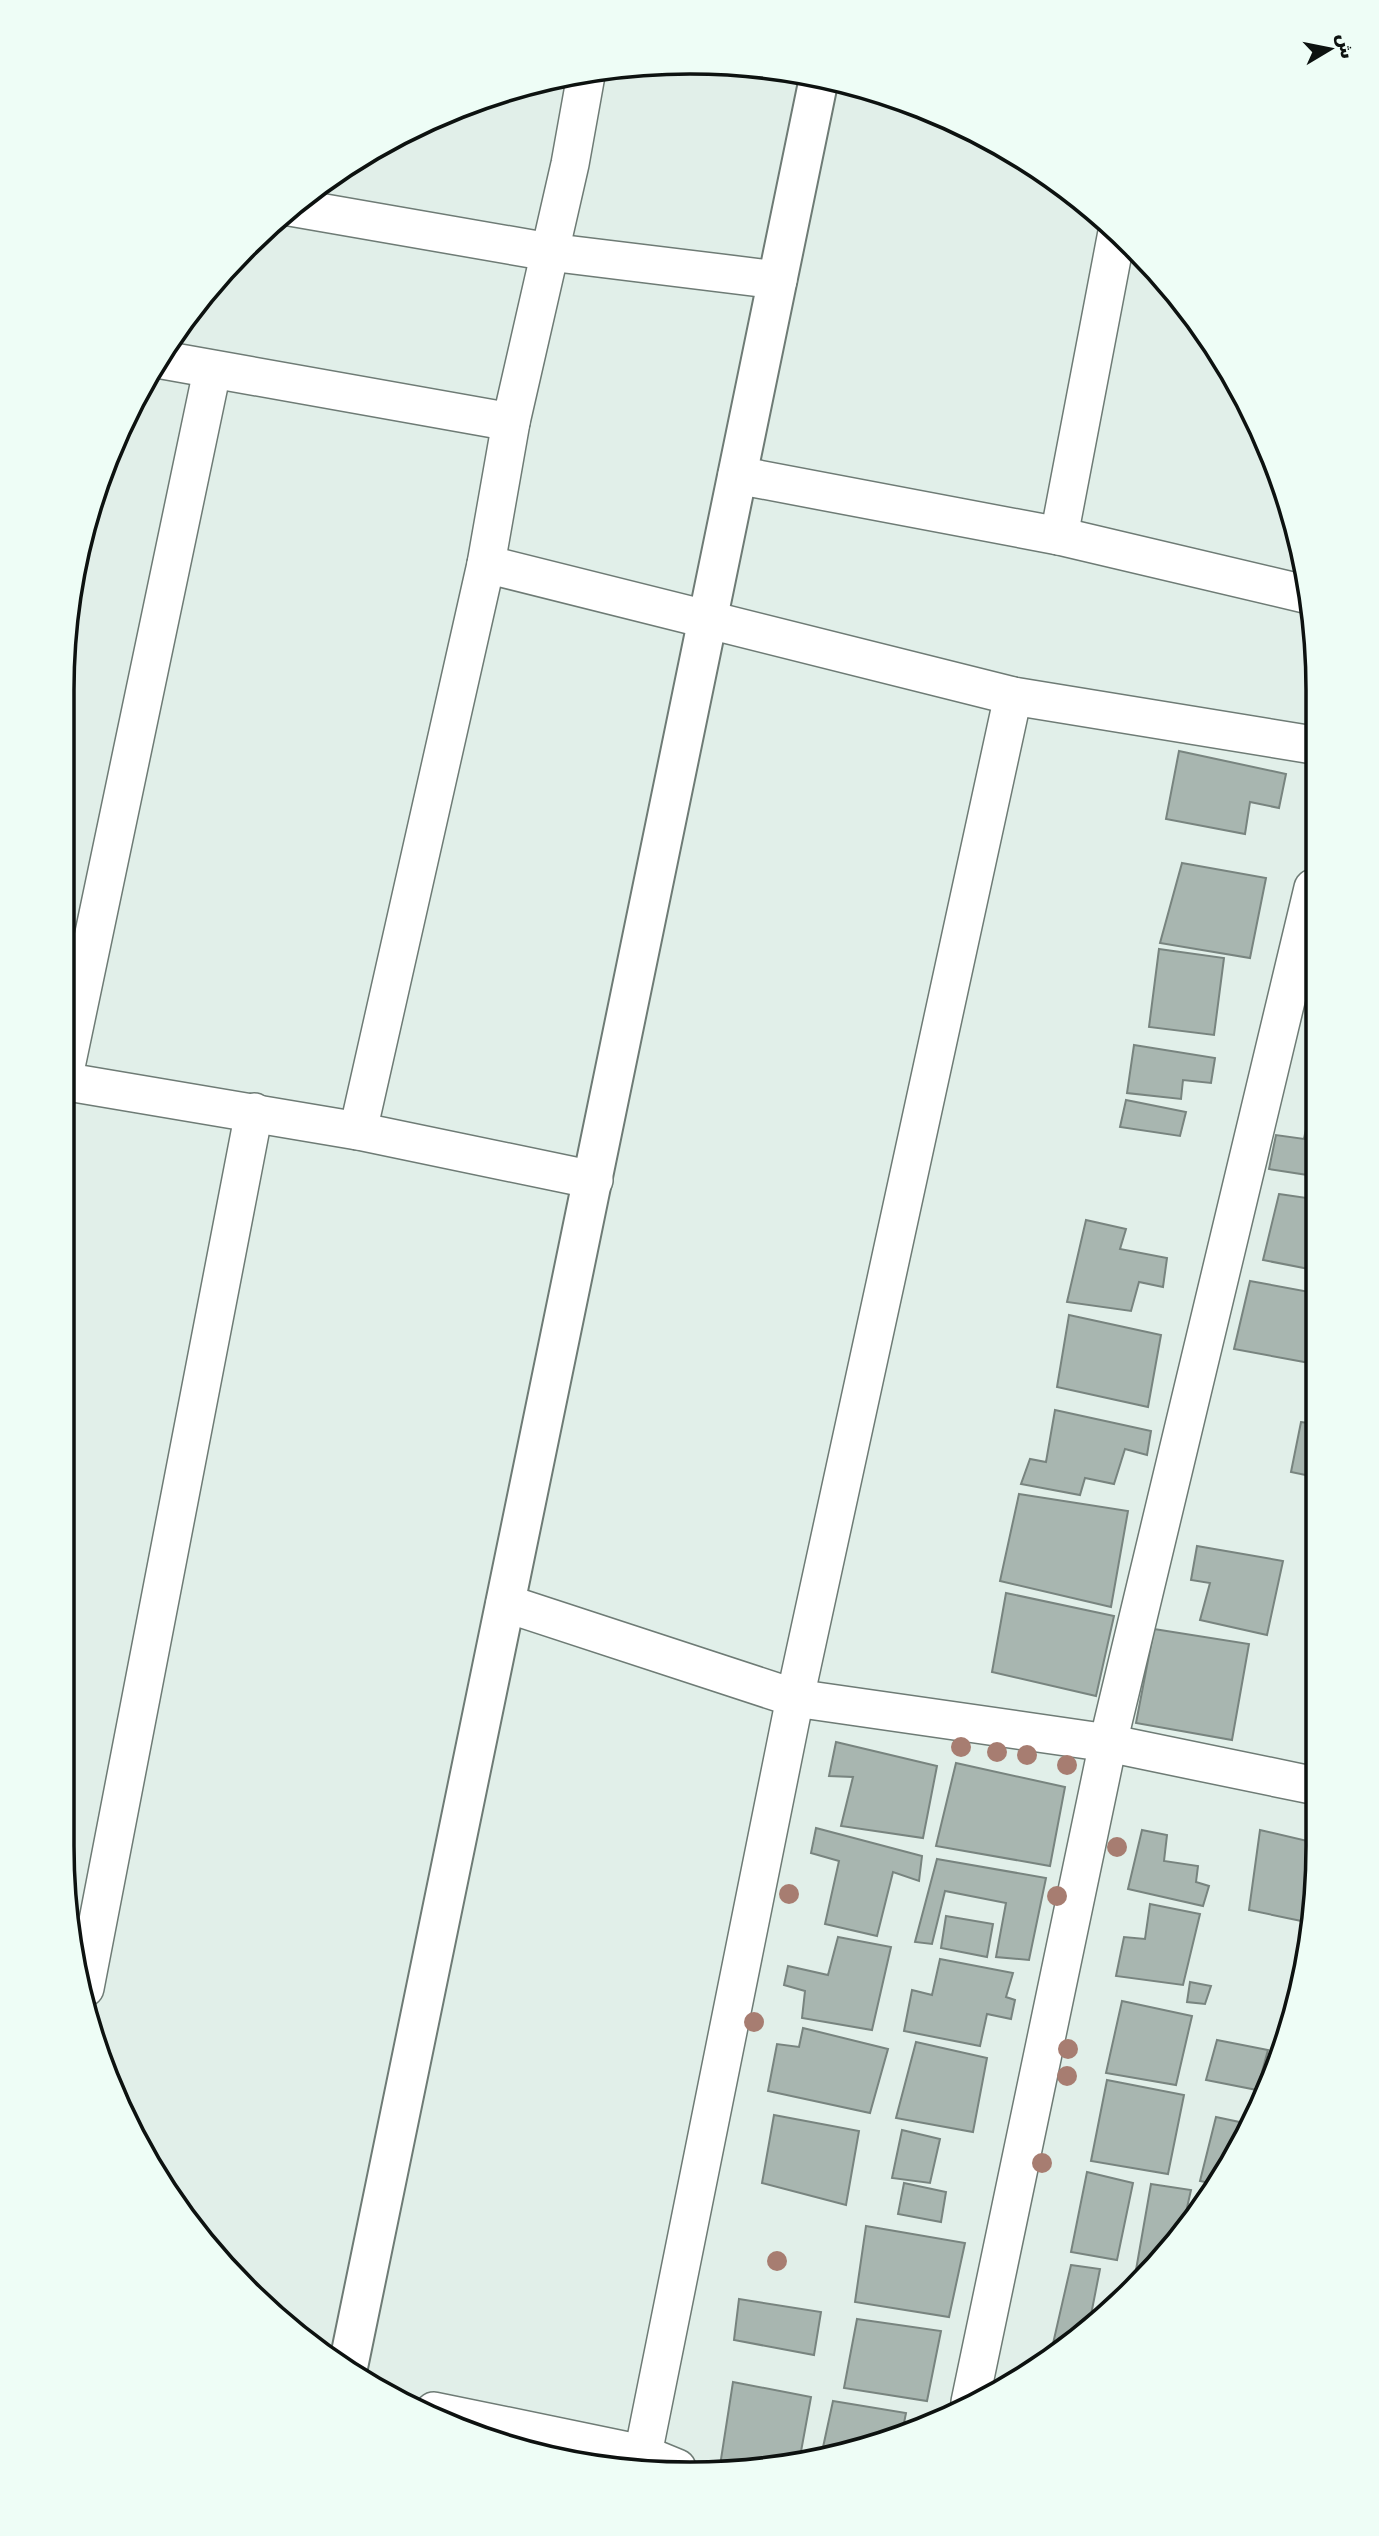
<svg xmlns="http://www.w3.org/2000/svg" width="1379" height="2536" viewBox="0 0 1379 2536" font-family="'DejaVu Sans','Noto Naskh Arabic',sans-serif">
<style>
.building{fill:#a8b6b0;stroke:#78847f;stroke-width:2}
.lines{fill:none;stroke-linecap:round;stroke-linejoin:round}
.minor-casing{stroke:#6e7b75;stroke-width:40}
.tertiary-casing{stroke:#6e7b75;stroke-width:42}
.minor{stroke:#fff;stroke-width:37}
.tertiary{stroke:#fff;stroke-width:38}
.tree{fill:#a77d71}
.rim{fill:none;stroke:#0d1210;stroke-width:3.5}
</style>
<rect width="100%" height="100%" fill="#e1efe9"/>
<g class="building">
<polygon points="1179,751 1286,774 1279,808 1250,802 1245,834 1166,819"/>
<polygon points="1182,863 1266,878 1250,958 1160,943"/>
<polygon points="1159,949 1224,958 1214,1035 1149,1027"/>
<polygon points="1134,1045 1215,1058 1211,1083 1183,1080 1181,1099 1127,1093"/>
<polygon points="1126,1100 1186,1112 1180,1136 1120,1127"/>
<polygon points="1311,1105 1314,1105 1314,1176 1269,1169 1276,1135 1304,1139"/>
<polygon points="1279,1194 1314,1199 1314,1270 1263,1260"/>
<polygon points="1086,1220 1126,1229 1120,1249 1167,1258 1163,1287 1139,1282 1131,1311 1067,1302"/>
<polygon points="1250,1281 1315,1293 1315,1364 1234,1349"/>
<polygon points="1069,1315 1161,1335 1148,1407 1057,1387"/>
<polygon points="1055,1410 1151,1431 1147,1455 1125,1449 1114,1484 1085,1478 1080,1495 1021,1484 1030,1459 1046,1462"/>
<polygon points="1301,1422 1315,1424 1315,1477 1291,1472"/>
<polygon points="1019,1494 1128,1511 1111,1607 1000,1581"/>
<polygon points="1197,1546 1283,1561 1267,1635 1200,1620 1210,1583 1191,1580"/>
<polygon points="1006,1593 1114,1616 1096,1696 992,1672"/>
<polygon points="1154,1629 1249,1644 1232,1740 1136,1723"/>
<polygon points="836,1742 937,1766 923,1838 841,1826 853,1777 829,1776"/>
<polygon points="956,1763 1065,1787 1050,1866 936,1846"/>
<polygon points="816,1828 922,1856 919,1881 893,1872 877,1936 825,1924 839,1861 811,1853"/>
<polygon points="1142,1830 1167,1835 1164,1861 1198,1866 1196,1882 1209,1886 1203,1906 1128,1889"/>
<polygon points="1260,1830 1316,1843 1316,1887 1311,1923 1249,1910"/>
<polygon points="937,1859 1046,1878 1029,1960 996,1957 1006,1903 945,1891 932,1944 915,1942"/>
<polygon points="1150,1904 1200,1914 1183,1985 1116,1976 1124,1937 1145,1939"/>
<polygon points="946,1916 993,1924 987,1957 941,1948"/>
<polygon points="838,1937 891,1947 872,2030 802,2018 805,1991 784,1985 788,1966 828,1975"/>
<polygon points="940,1959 1013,1973 1006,1997 1015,2000 1011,2019 987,2014 980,2046 904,2031 912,1990 932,1995"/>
<polygon points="1190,1982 1211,1986 1205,2004 1187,2002"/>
<polygon points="1122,2001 1192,2016 1176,2085 1106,2073"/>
<polygon points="803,2028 888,2049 870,2113 768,2091 777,2044 799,2047"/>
<polygon points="1217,2040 1268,2050 1257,2090 1206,2080"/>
<polygon points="916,2042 987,2058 973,2132 896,2118"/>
<polygon points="1107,2080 1184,2095 1168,2174 1091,2161"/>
<polygon points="774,2115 859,2131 846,2205 762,2183"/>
<polygon points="1216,2117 1249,2124 1234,2160 1214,2184 1200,2181"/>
<polygon points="902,2130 940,2139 930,2183 892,2178"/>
<polygon points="1087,2172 1133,2183 1117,2260 1071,2252"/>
<polygon points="904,2183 946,2192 941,2222 898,2214"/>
<polygon points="1151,2184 1191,2190 1184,2221 1143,2271 1136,2270"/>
<polygon points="866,2226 965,2243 949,2317 855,2302"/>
<polygon points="1071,2265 1100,2269 1089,2325 1092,2326 1056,2348 1052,2348"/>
<polygon points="739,2299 821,2312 814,2355 734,2340"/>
<polygon points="857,2319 941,2331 927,2401 844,2388"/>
<polygon points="733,2382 811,2397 800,2457 731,2473 719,2472"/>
<polygon points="833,2401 906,2413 902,2433 822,2452"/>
</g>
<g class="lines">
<defs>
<g id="minor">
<polyline points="290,207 549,252 778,280"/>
<polyline points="157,359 511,422"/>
<polyline points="737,475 1059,536 1309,595"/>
<polyline points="1059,536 1117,232"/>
<polyline points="486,564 1013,696 1313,745"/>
<polyline points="62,1081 358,1131 594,1180"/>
<polyline points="63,1081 212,371"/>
<polyline points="358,1131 486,564 511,422 570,164 586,75"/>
<polyline points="505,1603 795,1698 1108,1743 1316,1786"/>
<polyline points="85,1988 254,1112"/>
<polyline points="970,2402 1108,1743 1313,888"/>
<polyline points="434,2411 643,2454 677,2468"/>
<polyline points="643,2454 795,1698 1013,696"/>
</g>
<polyline id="tertiary" points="347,2372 819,78"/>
</defs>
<use href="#minor" class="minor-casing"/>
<use href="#tertiary" class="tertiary-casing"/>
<use href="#minor" class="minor"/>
<use href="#tertiary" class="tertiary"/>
</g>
<g class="tree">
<circle cx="961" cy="1747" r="10"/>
<circle cx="997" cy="1752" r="10"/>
<circle cx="1027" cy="1755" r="10"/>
<circle cx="1067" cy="1765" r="10"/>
<circle cx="1117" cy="1847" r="10"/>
<circle cx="789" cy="1894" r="10"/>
<circle cx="1057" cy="1896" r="10"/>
<circle cx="754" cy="2022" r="10"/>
<circle cx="1068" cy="2049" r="10"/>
<circle cx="1067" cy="2076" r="10"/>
<circle cx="1042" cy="2163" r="10"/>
<circle cx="777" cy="2261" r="10"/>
</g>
<path d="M0 0H1379V2536H0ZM690 74H690A616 616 0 0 1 1306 690V1846A616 616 0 0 1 690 2462H690A616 616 0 0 1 74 1846V690A616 616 0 0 1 690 74Z" fill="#eefdf6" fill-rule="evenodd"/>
<path class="rim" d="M690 74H690A616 616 0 0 1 1306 690V1846A616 616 0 0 1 690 2462H690A616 616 0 0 1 74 1846V690A616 616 0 0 1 690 74Z"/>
<g transform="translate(1330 49) rotate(80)" stroke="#eefdf6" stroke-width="5" paint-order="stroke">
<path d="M0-5L12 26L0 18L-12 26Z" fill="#0d1210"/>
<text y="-10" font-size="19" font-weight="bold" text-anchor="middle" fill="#0d1210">ش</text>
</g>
</svg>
